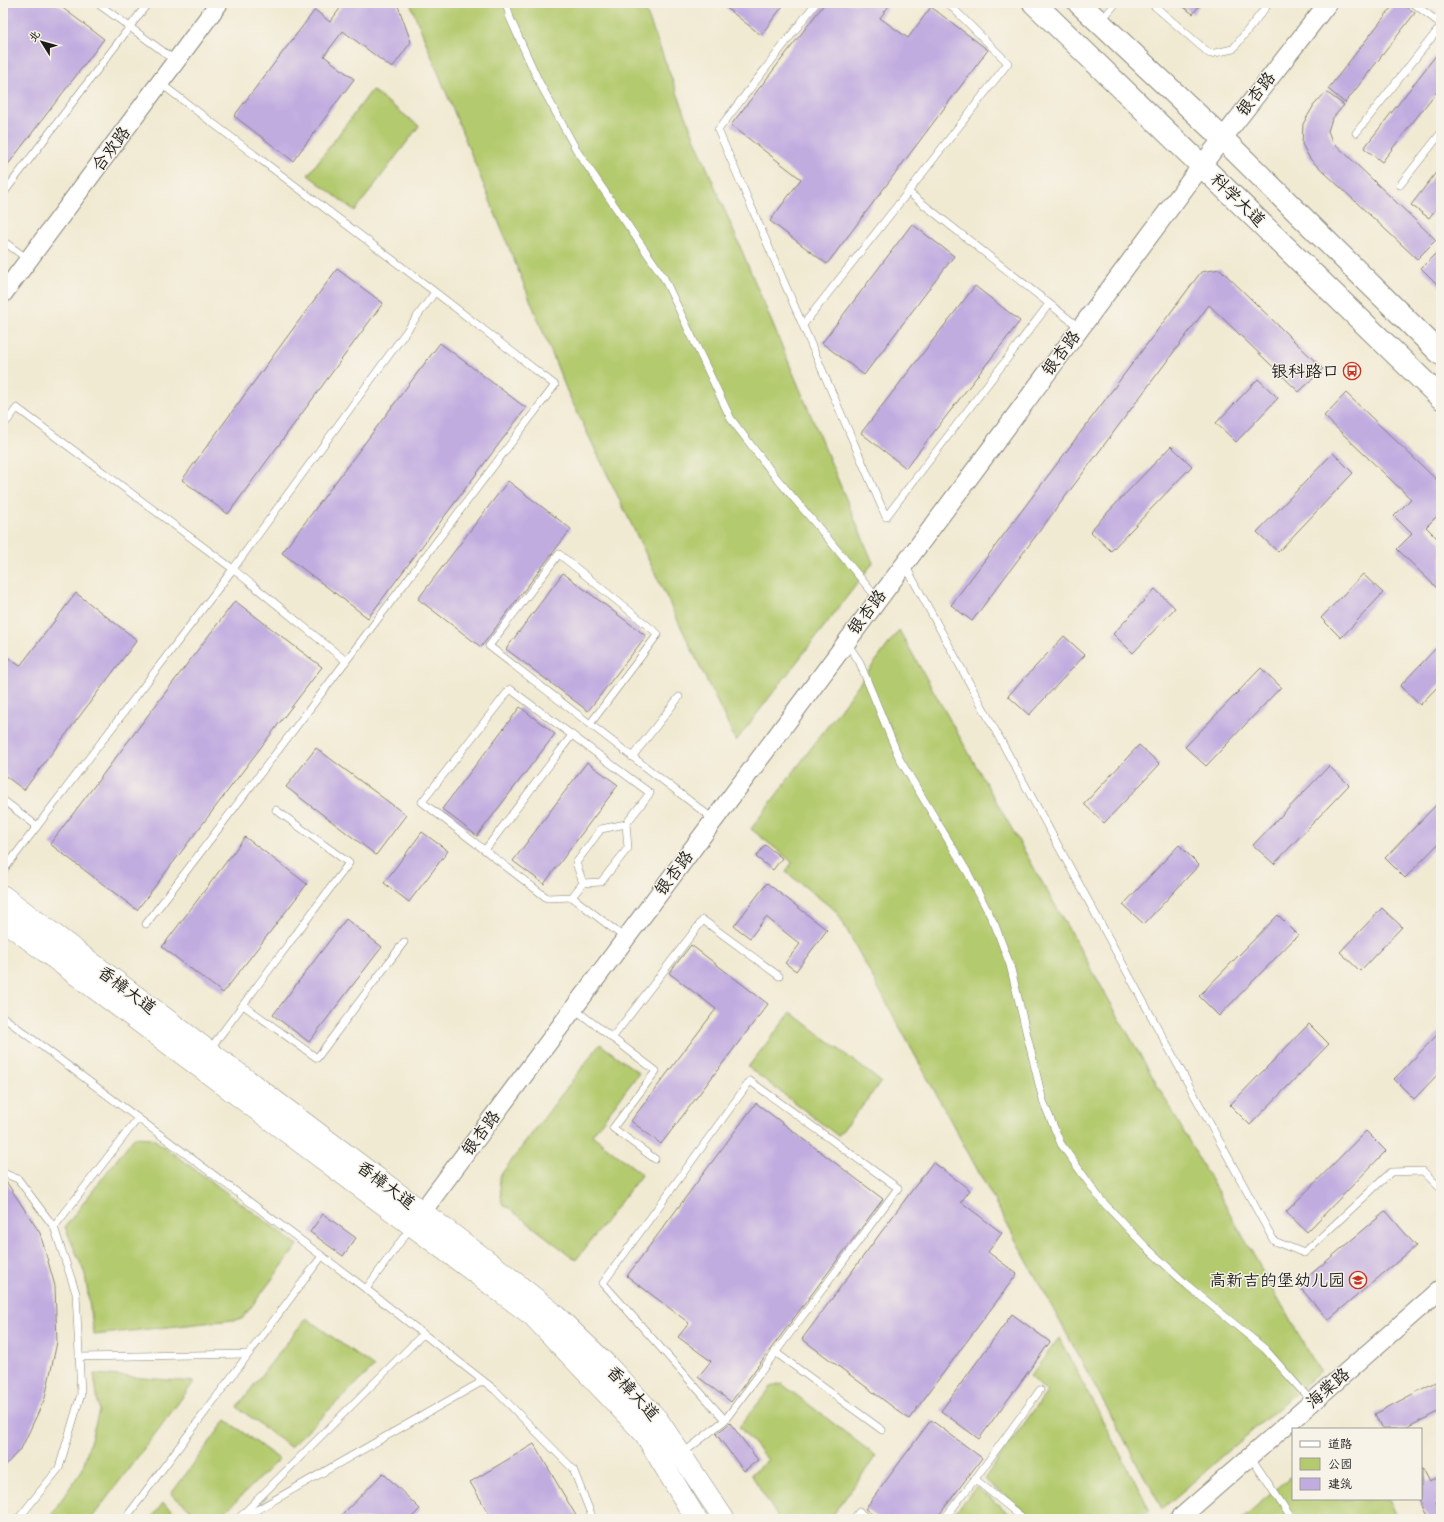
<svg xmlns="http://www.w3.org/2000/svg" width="1444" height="1522" viewBox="0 0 1444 1522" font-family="Caveat,'LXGW WenKai TC',sans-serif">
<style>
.green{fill:#b4ca6e;stroke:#687345}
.building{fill:#c1ace0}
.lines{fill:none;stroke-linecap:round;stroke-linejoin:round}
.service-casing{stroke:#868378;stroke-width:8}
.tertiary-casing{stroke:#868378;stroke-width:20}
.secondary-casing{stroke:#868378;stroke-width:22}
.primary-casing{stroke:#868378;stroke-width:24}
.service{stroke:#fff;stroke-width:7}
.tertiary{stroke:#fff;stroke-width:18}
.secondary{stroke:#fff;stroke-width:21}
.primary{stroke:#fff;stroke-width:22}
.labels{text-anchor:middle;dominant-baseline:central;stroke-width:3;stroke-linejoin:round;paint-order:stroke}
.street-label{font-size:17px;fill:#1c1c1c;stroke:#f7f3e8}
.poi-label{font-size:17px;fill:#1c1c1c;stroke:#f7f3e8;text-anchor:end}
</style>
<rect width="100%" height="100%" fill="#f7f3e8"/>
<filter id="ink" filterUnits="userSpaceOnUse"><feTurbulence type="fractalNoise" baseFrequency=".025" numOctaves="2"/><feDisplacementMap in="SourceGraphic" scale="8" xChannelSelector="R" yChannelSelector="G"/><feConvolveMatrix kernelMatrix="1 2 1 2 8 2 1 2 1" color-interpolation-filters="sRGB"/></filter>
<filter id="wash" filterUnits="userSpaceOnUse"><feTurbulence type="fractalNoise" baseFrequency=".012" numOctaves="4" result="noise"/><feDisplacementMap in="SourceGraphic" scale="16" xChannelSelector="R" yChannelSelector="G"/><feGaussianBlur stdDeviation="0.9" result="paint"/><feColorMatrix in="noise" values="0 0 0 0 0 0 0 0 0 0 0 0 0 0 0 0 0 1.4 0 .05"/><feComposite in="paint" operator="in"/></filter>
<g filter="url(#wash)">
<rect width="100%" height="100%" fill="#f1ead3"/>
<g class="green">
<polygon points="410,3 643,3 694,137 873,563 736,741 567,391"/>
<polygon points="372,90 419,126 355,211 308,175"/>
<polygon points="899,630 1320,1372 1162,1509 837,912 786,872 792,862 751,829"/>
<polygon points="791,1012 881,1082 838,1136 748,1067"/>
<polygon points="600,1044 639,1073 592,1135 642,1174 576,1260 502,1203 499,1177"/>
<polygon points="134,1137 152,1138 298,1245 242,1319 94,1335 85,1274 65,1227"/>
<polygon points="306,1318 374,1367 290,1447 237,1407"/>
<polygon points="1059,1338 1150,1510 1139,1519 1034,1519 984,1479 1047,1392 1030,1376"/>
<polygon points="94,1374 194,1382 91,1519 48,1519 82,1470 99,1411"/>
<polygon points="782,1384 876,1456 830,1519 779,1519 751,1474 768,1460 739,1427 771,1387"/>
<polygon points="226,1420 279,1459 218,1519 202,1519 171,1494"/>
<polygon points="1293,1475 1293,1499 1389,1499 1399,1519 1241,1519"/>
<polygon points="976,1487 1016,1519 950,1519"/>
<polygon points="163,1503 183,1519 151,1519"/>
</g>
<g id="blocks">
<g class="building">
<polygon points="3,3 56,3 104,39 3,171"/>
<polygon points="344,3 397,3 411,42 392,68 343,31 324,56 354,79 293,161 234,116 315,10 330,22"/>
<polygon points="720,3 785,3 761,35"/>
<polygon points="825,3 891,3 880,18 908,38 931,7 988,50 827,264 770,221 801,179 731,125"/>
<polygon points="1178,3 1201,3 1193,14"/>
<polygon points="1395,3 1401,3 1415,13 1345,103 1328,89"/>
<polygon points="1441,49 1441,86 1382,162 1364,148"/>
<polygon points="1326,92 1344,105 1332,119 1328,131 1332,141 1436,240 1417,259 1310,159 1302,144 1303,124 1314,105"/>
<polygon points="1441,166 1441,202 1429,218 1411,205"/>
<polygon points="912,224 954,256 864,375 822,343"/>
<polygon points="1441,248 1441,288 1421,268"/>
<polygon points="337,269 383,303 228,514 182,480"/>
<polygon points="1220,269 1323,369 1299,392 1209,305 972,621 951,605 1201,272"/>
<polygon points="975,286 1020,321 906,468 861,433"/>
<polygon points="440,343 526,408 368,618 282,553"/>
<polygon points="1258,379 1278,398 1236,442 1216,423"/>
<polygon points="1346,393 1441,484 1441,512 1426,527 1441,542 1441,592 1397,549 1412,534 1394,516 1411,499 1324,416"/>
<polygon points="1171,446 1192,466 1111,551 1090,531"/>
<polygon points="1333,453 1353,473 1278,552 1257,532"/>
<polygon points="508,481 571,529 481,647 418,599"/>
<polygon points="563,573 646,636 588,711 506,649"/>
<polygon points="1363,574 1383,593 1341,638 1321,618"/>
<polygon points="1155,589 1175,608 1133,653 1113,634"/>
<polygon points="76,593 137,640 24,790 3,774 3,654 20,666"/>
<polygon points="235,601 322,667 137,910 50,844"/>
<polygon points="1064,636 1085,655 1029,715 1008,696"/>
<polygon points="1441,643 1441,683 1420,705 1400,686"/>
<polygon points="1261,668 1281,687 1206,766 1185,747"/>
<polygon points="520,707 555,734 477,836 442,809"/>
<polygon points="1139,745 1160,764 1104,823 1084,804"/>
<polygon points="316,748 406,815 376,855 286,787"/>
<polygon points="587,762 618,785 544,884 513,861"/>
<polygon points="1329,766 1349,785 1274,864 1253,845"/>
<polygon points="1441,800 1441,841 1405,878 1385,858"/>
<polygon points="422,832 448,851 409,902 384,883"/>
<polygon points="245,837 307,884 223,993 162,947"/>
<polygon points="765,845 782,858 773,870 756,857"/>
<polygon points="1179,845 1199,865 1144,924 1123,905"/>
<polygon points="767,883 827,930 796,971 785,963 800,944 766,917 750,938 734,926"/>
<polygon points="1382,908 1402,927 1360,971 1340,952"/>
<polygon points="1278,915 1298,935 1219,1016 1199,996"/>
<polygon points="346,919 382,947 309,1042 273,1015"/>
<polygon points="691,945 768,1004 661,1144 631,1121 716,1009 669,973"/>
<polygon points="1309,1024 1329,1044 1250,1125 1230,1105"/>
<polygon points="1441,1031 1441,1071 1414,1099 1394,1079"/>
<polygon points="756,1103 883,1199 731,1402 698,1377 711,1361 678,1337 689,1323 627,1276"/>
<polygon points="1366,1131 1386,1151 1307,1232 1286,1212"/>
<polygon points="933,1162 970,1190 961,1202 1002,1233 988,1252 1017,1274 909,1419 802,1339"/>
<polygon points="3,1182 7,1183 40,1233 55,1286 57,1342 45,1398 22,1447 3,1468"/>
<polygon points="1386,1211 1416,1246 1328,1320 1298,1285"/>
<polygon points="323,1214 356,1238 343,1256 310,1232"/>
<polygon points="1012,1314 1050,1342 979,1439 941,1411"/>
<polygon points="1441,1379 1441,1410 1405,1429 1382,1429 1375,1414"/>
<polygon points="931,1420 982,1458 936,1519 879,1519 865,1509"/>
<polygon points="730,1423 758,1460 744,1471 716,1434"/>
<polygon points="534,1444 578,1519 492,1519 470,1482"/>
<polygon points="1421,1467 1429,1482 1441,1476 1441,1500 1436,1502 1441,1512 1441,1519 1429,1519 1419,1499 1421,1499"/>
<polygon points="383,1473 420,1509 410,1519 338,1519"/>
</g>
</g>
</g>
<g filter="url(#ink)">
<use href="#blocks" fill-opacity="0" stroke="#868378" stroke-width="1"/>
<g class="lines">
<defs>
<g id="service">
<polyline points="97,3 176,61"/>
<polyline points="506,3 510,18 538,80 577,151 664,278 731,419 774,475 820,529 877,598"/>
<polyline points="816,3 718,130 886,517 1049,304"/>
<polyline points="948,3 1008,63 908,192 1080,328"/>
<polyline points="1151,3 1210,54 1233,49 1269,3"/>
<polyline points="1413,3 1441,24"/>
<polyline points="1101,21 1116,3"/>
<polyline points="160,83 435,292 233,569 346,661 555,385 435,292"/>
<polyline points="1356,133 1441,26"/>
<polyline points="1400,185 1441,133"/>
<polyline points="3,194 148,3"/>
<polyline points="3,241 29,260"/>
<polyline points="803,325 908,192"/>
<polyline points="3,426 17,408 233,569 3,871"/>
<polyline points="905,565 1274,1241 1304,1253 1391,1172 1423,1171 1441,1189"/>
<polyline points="847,643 859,661 900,760 968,873 995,925 1010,965 1043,1101 1061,1144 1101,1200 1145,1246 1187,1285 1265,1349 1312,1402"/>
<polyline points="590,724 658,634 559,554 489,646 713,819"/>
<polyline points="632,757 679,697"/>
<polyline points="3,800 37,826"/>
<polyline points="485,850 572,735"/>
<polyline points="583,883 576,863 601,829 626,824"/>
<polyline points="572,897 583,883 601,882 628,848 626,824 650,793 510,689 422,802 547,898 572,897 625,938"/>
<polyline points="146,924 346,661"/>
<polyline points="243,1005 317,1058 404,942"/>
<polyline points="573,1008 656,1071 613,1128 655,1159"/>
<polyline points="3,1017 366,1289 411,1227"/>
<polyline points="612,1038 703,920 779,976"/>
<polyline points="210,1049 349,863 276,810"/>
<polyline points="3,1173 18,1179 54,1227 76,1293 81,1394 59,1468 19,1518 15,1519"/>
<polyline points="54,1227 138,1118"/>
<polyline points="366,1289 495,1390 573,1469 593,1519"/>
<polyline points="775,1352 882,1430"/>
<polyline points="79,1357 248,1354"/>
<polyline points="682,1454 725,1420 898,1188 750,1081 603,1283 725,1420"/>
<polyline points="1250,1456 1292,1519"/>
<polyline points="975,1479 1040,1390"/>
<polyline points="241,1516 423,1334"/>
<polyline points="125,1519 322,1256"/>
<polyline points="241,1519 483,1381"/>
<polyline points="854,1519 859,1512 869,1519"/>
<polyline points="944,1519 975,1479 1024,1519"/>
</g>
<g id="tertiary">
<polyline points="3,294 219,3"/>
<polyline points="413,1224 1202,165 1328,3"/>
<polyline points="1179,1519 1441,1289"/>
</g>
<g id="secondary">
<polyline points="3,896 502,1272 552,1312 605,1363 658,1420 724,1519"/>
<polyline points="3,920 533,1316 645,1434 696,1519"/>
</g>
<g id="primary">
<polyline points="1034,3 1441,398"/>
<polyline points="1079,3 1222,138 1441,354"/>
</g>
</defs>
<use href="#service" class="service-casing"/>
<use href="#tertiary" class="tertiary-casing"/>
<use href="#secondary" class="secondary-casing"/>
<use href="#primary" class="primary-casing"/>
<use href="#service" class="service"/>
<use href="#tertiary" class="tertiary"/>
<use href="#secondary" class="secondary"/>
<use href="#primary" class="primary"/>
</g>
</g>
<defs>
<symbol id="bus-ring" viewBox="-11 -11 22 22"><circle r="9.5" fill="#f7f3e8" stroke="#c8321e" stroke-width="1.5"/><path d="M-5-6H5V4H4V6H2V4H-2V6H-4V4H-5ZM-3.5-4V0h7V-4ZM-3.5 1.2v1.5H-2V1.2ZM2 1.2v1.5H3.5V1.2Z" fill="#c8321e"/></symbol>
<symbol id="school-ring" viewBox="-11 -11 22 22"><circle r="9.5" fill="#f7f3e8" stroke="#c8321e" stroke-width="1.5"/><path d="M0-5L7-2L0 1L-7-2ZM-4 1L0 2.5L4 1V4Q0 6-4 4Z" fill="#c8321e"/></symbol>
</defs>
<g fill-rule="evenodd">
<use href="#bus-ring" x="1342" y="361" width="20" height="20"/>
<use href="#school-ring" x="1348" y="1270" width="20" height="20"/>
</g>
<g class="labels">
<g class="street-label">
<text transform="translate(1256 94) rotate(-52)">银杏路</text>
<text transform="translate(111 149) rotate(-53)">合欢路</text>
<text transform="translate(1238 200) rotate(44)">科学大道</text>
<text transform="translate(1061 353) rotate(-53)">银杏路</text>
<text transform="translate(867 612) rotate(-53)">银杏路</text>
<text transform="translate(674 873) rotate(-53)">银杏路</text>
<text transform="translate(127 990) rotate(37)">香樟大道</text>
<text transform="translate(481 1133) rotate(-53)">银杏路</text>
<text transform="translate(386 1185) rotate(37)">香樟大道</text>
<text transform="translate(1328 1388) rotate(-41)">海棠路</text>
<text transform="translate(633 1393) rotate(47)">香樟大道</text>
</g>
<g class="poi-label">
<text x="1339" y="371">银科路口</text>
<text x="1345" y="1280">高新吉的堡幼儿园</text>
</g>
</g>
<rect width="1444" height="1522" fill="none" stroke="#f7f3e8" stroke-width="16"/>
<rect x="1292" y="1428" width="130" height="72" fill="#f7f3e8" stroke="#9f9d96"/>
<rect x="1300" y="1441" width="20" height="6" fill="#ffffff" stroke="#9f9d96"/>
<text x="1328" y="1448" font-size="12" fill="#1c1c1c">道路</text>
<rect x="1300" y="1458" width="20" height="12" fill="#b4ca6e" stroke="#9f9d96"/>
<text x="1328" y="1468" font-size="12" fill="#1c1c1c">公园</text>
<rect x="1300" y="1478" width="20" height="12" fill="#c1ace0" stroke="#9f9d96"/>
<text x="1328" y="1488" font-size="12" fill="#1c1c1c">建筑</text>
<g transform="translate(42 42) rotate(307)" stroke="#f7f3e8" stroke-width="3" paint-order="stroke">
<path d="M0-3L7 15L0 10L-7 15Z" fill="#1c1c1c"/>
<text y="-6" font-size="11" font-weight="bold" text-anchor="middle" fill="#1c1c1c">北</text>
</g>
</svg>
